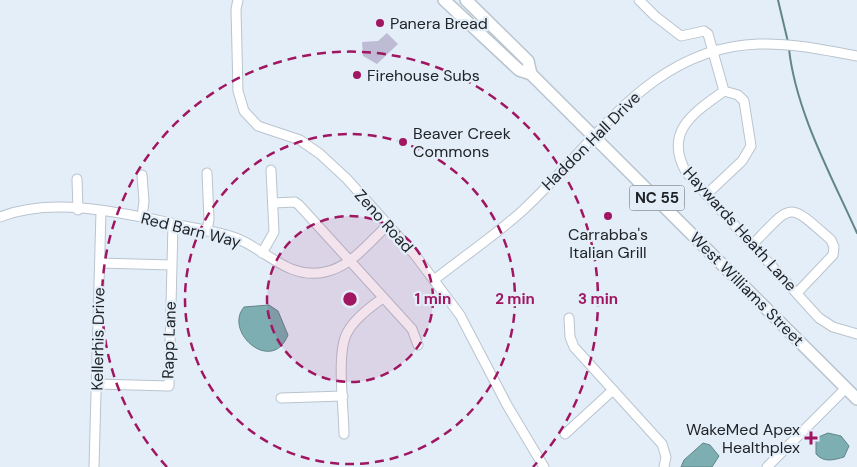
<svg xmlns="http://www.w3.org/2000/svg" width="857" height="467" viewBox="0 0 857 467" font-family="'DM Sans',sans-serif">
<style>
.green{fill:#bebcd5}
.water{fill:#7daeb2;stroke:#618589}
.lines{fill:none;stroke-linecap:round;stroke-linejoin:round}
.stream{stroke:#618589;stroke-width:2}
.minor-casing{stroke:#b9c4ce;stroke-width:11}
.major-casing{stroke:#b9c4ce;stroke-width:14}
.minor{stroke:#fff;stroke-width:9}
.major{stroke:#fff;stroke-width:11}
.ring{fill:none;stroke:#a01661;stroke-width:2.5;stroke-dasharray:9 6}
.poi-dot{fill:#a01661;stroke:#e3eef9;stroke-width:2}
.labels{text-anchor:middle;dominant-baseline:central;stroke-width:4.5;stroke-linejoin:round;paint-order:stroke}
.shield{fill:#e3eef9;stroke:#5a6167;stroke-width:1}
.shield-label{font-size:15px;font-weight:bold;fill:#202428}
.poi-label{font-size:16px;fill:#202428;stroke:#e3eef9;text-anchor:start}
.street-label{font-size:16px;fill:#202428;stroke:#e3eef9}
.centre{fill:#a01661;stroke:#e3eef9;stroke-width:2.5}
.ring-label{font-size:15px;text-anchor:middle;font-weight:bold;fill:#a01661;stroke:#e3eef9;stroke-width:4.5;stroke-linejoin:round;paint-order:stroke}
</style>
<rect width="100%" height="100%" fill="#e3eef9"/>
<polygon class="green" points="387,33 398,44 377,64 363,56 362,42 378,41"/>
<g class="water">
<path d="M269 305 278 311 288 335C272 375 223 332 244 307Z"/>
<path d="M828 433 841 436 849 446 844 457C834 460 824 463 816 454V438Z"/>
<polygon points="703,443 710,445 719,456 712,467 681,467 684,460"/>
</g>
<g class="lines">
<g class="stream">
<polyline points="778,0 788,42"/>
<path d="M789 49C796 112 831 175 857 233"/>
</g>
<defs>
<g id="minor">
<polyline points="238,0 236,9 238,91 244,111 258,126 300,140 320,154 347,179 415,255 460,315 507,405 544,467"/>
<path d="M639 0 655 16 681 36 704 31 708 34 724 91C695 112 663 131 686 172L819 318 833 327 857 334"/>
<polyline points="207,173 209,219 207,231"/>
<polyline points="142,175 144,201 142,217"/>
<polyline points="77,179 78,210"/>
<polyline points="706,195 742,161 751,146 744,101 738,95 724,91"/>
<polyline points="273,203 295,202 299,205 412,329 418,345"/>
<path d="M0 217C53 196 123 213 176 224 196 229 217 231 236 238 267 250 288 280 325 272 351 267 369 242 388 225"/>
<path d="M752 245C793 203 787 201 831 240L834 247 833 255 797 293"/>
<polyline points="262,253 274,232 271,170"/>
<polyline points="100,263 171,265"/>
<path d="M434 280C463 257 494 236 521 212 594 146 648 47 759 44 792 43 825 50 857 56"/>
<polyline points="569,318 570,337 574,347 662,444 666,457 664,467"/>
<polyline points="96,384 169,386 173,224"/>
<polyline points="281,398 343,396"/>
<path d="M344 434C344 410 336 353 347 333 354 319 370 307 383 298"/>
<polyline points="565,434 613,390"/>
<polyline points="94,467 101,211"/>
<polyline points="767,467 846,388"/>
</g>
<g id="major">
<polyline points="444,0 519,70 531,74 857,399"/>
<polyline points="466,0 528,61 531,74"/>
</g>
</defs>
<use href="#minor" class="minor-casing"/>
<use href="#major" class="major-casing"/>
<use href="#minor" class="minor"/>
<use href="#major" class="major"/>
</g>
<circle cx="350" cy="299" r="83" fill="#a01661" fill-opacity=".12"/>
<g class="ring">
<circle cx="350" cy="299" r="83"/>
<circle cx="350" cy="299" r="165"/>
<path d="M167 467A248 248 0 1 1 533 467"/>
</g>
<g class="poi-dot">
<circle cx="380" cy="23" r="5"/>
<circle cx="357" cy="75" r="5"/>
<circle cx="403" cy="142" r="5"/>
<circle cx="608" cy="216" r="5"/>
<path d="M808.5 430.5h5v5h5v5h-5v5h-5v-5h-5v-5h5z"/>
</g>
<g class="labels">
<rect class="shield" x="629.5" y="185.5" width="55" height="25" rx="4"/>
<g class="shield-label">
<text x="657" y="198">NC 55</text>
</g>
<g class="poi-label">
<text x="390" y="23">Panera Bread</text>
<text x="367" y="75">Firehouse Subs</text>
<text x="413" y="133">Beaver Creek<tspan x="413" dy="18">Commons</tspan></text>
<text x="608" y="234" text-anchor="middle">Carrabba's<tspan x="608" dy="18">Italian Grill</tspan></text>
<text x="800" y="429" text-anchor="end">WakeMed Apex<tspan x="800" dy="18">Healthplex</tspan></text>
</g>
<g class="street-label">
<text transform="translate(591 141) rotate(-45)">Haddon Hall Drive</text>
<text transform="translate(384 221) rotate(48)">Zeno Road</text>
<text transform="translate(740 229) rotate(48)">Haywards Heath Lane</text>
<text transform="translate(191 230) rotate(14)">Red Barn Way</text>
<text transform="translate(747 289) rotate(45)">West Williams Street</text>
<text transform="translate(98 339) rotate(-89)">Kellerhis Drive</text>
<text transform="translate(169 340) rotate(-88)">Rapp Lane</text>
</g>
</g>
<circle cx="350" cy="299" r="8" class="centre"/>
<g class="ring-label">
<text x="433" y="304">1 min</text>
<text x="515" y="304">2 min</text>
<text x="598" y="304">3 min</text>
</g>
</svg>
